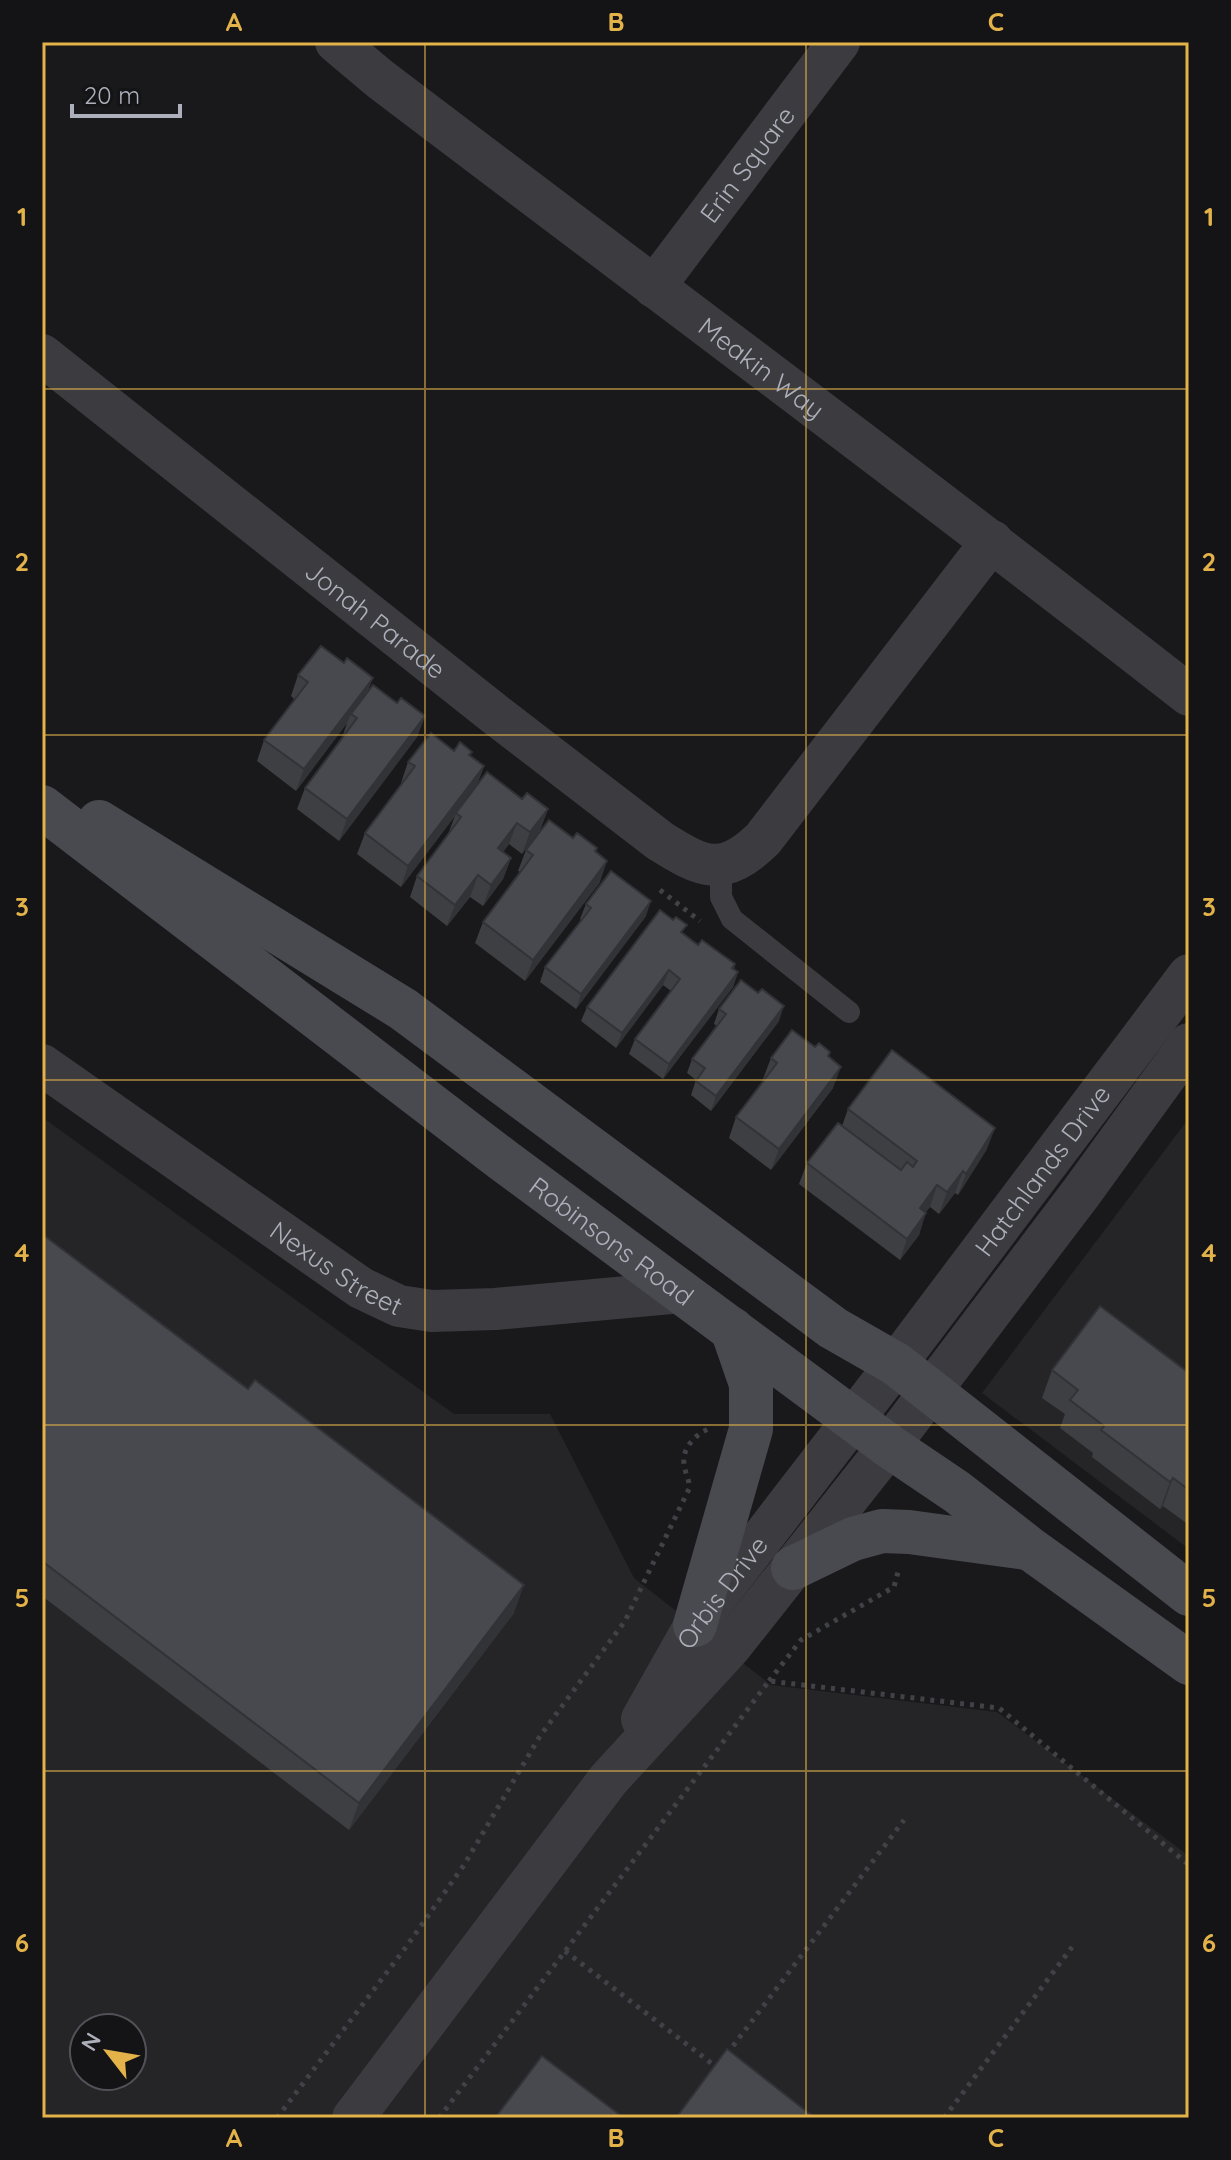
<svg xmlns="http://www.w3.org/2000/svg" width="1231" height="2160" viewBox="0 0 1231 2160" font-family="Quicksand,sans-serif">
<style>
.built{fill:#252528;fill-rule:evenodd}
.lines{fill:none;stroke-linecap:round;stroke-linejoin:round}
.path{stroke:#414247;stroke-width:5;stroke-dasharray:4 6;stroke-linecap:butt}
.lane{stroke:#3b3b40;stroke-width:22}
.street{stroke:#3b3b40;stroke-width:42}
.secondary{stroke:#494a50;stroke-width:44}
.wall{fill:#3e3f43}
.shaded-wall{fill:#323337}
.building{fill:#48494e;stroke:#323337;stroke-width:2}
.grid{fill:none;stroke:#e3b249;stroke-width:2;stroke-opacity:0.55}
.labels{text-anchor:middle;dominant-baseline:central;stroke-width:6;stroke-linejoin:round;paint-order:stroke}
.street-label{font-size:26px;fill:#adb0ba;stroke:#141416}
.neatline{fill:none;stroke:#e3b249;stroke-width:3}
.grid-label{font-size:26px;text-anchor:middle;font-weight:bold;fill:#e3b249}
</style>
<rect width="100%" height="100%" fill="#19191b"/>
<g class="built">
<path d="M42 1117 454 1414H550L634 1578 771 1685 997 1712 1189 1856V2118H42ZM84 2028H132V2076H84Z"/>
<polygon points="1189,1118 1189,1549 982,1393"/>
</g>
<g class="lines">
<g class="path">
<polyline points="660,890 700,921"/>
<polyline points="769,1681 801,1640 894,1587 898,1572"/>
<polyline points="565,1951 719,2069"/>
<polyline points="727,2054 904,1820"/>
<path d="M277 2118 406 1947 464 1865 540 1736 625 1621 689 1489C690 1479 685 1474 684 1464 682 1448 695 1435 708 1429"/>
<polyline points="439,2118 769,1681 999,1708 1189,1865"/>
<polyline points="944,2118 1072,1947"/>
</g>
<polyline class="lane" points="721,866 721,897 732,919 849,1012"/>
<g class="street">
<path id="s1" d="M336 42 380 79C650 284 922 486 1189 695"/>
<path id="s2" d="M654 287 839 42"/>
<path id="s3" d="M42 355 496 715 660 841C703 868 723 878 763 839L992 541"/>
<path id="s4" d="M42 1065 361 1288 399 1306 432 1311 495 1309 682 1292"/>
<path id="s5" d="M642 1719 695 1625 896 1364 1189 975"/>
<polyline points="353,2118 608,1780 731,1646 889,1446 1081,1193 1189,1044"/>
</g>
<g class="secondary">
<path id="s6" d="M42 807 503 1160 889 1446 957 1492 1029 1548 1189 1663"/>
<polyline points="99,822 403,1009 833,1328 896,1364 1189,1594"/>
<polyline points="793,1568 853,1539 882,1531 909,1532 1026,1548"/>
<polyline points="695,1625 751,1429 751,1384 732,1329"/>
</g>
</g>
<g class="wall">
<polygon points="298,675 368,691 425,716 417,737 339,841 297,809 305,788 344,736 343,735 347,723 296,791 257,761 264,740 295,700 291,696"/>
<polygon points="454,751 470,756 484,766 477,785 522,799 548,809 540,830 522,854 509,844 503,852 511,858 503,879 483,906 470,897 447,926 410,897 417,876 448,834 455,816 401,887 357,854 365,833 402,784 401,783 408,762"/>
<polygon points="573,838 597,848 596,852 600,882 525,981 475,943 483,922 520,872 518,871 526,850"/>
<polygon points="586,904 646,916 576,1009 540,982 545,967 581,920 580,919"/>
<polygon points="684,934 698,945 735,964 734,969 738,972 733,987 663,1079 629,1054 635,1039 671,991 663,985 616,1048 581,1021 587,1007"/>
<polygon points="719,1009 779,1021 711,1111 691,1095 696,1080 687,1073 692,1059 717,1026 714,1024"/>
<polygon points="829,1057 833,1088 771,1170 729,1138 736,1117 764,1080 763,1079 771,1058"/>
<polygon points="848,1109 987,1149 958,1195 955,1193 939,1214 930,1207 925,1212 919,1235 900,1260 799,1184 807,1163 842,1126"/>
<polygon points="42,1234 248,1389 514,1613 349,1830 42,1596"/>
<polygon points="1052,1370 1189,1373 1189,1525 1163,1506 1160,1509 1092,1457 1093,1453 1060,1428 1065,1414 1042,1398"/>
</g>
<g class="shaded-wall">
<polygon points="373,678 365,699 351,714 347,723 296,791 304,769"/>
<polygon points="425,716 417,737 339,841 347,819"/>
<polygon points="484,766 476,788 401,887 408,866"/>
<polygon points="548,809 540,830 522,854 530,832"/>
<polygon points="517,823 509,844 491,869 498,848"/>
<polygon points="511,858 503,879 483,906 491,885"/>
<polygon points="607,861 600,882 525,981 533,960"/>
<polygon points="478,875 470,897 447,926 455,905"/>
<polygon points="651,901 646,916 576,1009 581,994"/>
<polygon points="669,970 663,985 616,1048 622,1033"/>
<polygon points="738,972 733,987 663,1079 669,1064"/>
<polygon points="784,1006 779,1021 711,1111 716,1096"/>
<polygon points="841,1067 833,1088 771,1170 779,1149"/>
<polygon points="995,1128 987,1149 958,1195 966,1174"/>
<polygon points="963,1171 955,1193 939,1214 947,1192"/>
<polygon points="937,1185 930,1207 912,1230 920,1208"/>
<polygon points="926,1213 919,1235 900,1260 907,1239"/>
<polygon points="1173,1478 1163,1506 1160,1509 1170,1482"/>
<polygon points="524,1585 514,1613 349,1830 359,1803"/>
</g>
<g class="building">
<polygon points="321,646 344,663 347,658 373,678 304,769 264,740 308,682 298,675"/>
<polygon points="373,685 397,703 401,698 425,716 347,819 305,788 357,718 351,714"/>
<polygon points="431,733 454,751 460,742 472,752 469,755 484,766 408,866 365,833 415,766 408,762"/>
<polygon points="487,772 522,799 527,793 548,809 530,832 517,823 498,848 511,858 491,885 478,875 455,905 417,876 461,817 456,813"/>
<polygon points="549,820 573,838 577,833 597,848 595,851 607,861 533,960 483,922 533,855 526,850"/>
<polygon points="611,871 651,901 581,994 545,967 591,908 586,904"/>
<polygon points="660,910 673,920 676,917 687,925 681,932 698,945 702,940 735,964 732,968 738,972 669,1064 635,1039 680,979 669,970 622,1033 587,1007"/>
<polygon points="741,980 758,993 762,989 784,1006 716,1096 696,1081 705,1068 692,1059 726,1014 719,1009"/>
<polygon points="792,1030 815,1047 819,1043 830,1052 828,1056 841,1067 779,1149 736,1117 777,1063 771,1058"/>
<polygon points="892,1050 995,1128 966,1174 963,1171 947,1192 937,1185 920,1208 926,1213 907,1239 807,1163 838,1123 901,1170 907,1162 913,1167 917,1161 848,1109"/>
<polygon points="42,1234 248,1389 255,1380 524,1585 359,1803 42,1561"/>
<polygon points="1100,1306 1189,1373 1189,1490 1173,1478 1170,1482 1101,1430 1104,1426 1070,1400 1078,1390 1052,1370"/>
<polygon points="727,2049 815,2118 676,2118"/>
<polygon points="542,2056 624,2118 495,2118"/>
</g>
<path class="grid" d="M425 42V2118M806 42V2118M42 389H1189M42 735H1189M42 1080H1189M42 1425H1189M42 1771H1189"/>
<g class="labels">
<g class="street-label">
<text stroke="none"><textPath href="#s2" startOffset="154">Erin Square</textPath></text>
<text stroke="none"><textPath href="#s1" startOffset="536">Meakin Way</textPath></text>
<text stroke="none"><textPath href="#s3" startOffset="426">Jonah Parade</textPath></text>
<text stroke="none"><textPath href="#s5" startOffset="680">Hatchlands Drive</textPath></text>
<text stroke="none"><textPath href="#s6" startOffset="716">Robinsons Road</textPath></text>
<text stroke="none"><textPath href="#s4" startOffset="358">Nexus Street</textPath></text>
<text stroke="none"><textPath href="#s5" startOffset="150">Orbis Drive</textPath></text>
</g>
</g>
<rect width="1231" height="2160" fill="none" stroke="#141416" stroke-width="88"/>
<g transform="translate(108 2052) rotate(301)"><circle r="38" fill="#141416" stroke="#515258" stroke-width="2"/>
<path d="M0-6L14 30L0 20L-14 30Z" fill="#e3b249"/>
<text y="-12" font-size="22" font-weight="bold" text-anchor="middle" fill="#adb0ba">N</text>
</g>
<path d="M72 104v12h108v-12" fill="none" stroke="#adb0ba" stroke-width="4"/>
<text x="84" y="104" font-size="24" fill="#adb0ba" stroke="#141416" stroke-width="6" paint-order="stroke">20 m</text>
<rect x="44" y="44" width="1143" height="2072" class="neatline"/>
<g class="grid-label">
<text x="234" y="31">A</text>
<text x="616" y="31">B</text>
<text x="996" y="31">C</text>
<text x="22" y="226">1</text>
<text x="1209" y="226">1</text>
<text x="22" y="571">2</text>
<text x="1209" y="571">2</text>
<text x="22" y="916">3</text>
<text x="1209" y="916">3</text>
<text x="22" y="1262">4</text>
<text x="1209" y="1262">4</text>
<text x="22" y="1607">5</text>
<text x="1209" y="1607">5</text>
<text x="22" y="1952">6</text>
<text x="1209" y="1952">6</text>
<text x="234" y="2147">A</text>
<text x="616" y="2147">B</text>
<text x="996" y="2147">C</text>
</g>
</svg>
